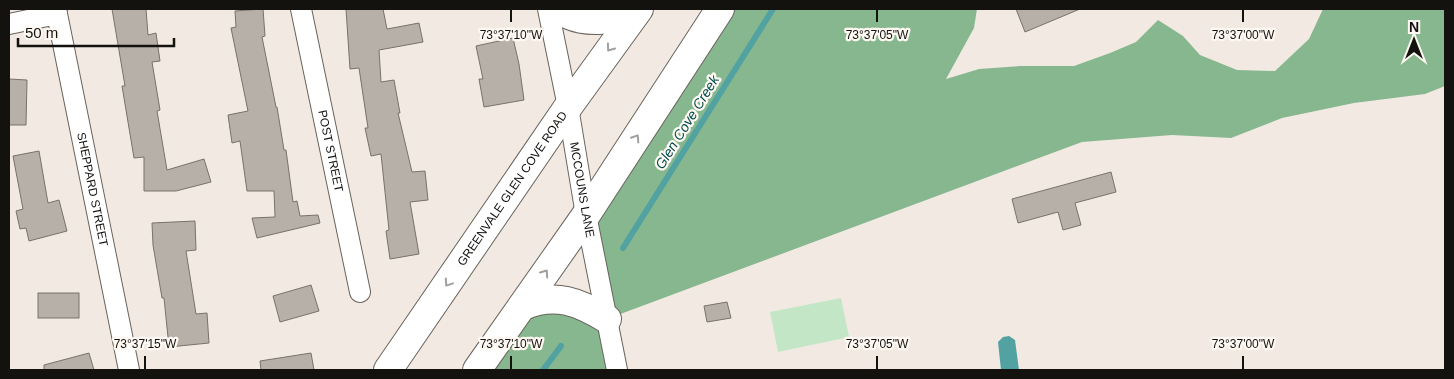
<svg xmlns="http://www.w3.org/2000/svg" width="1454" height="379" viewBox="0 0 1454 379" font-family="Arial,sans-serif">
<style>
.green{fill:#c2e6c6}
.forest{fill:#87b78e}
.water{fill:#52a2a2}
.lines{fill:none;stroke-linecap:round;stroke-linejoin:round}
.stream{stroke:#52a2a2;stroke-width:6}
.building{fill:#b7b0a9;stroke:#78726b}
.minor-casing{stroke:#69635c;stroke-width:22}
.primary-casing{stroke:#69635c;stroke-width:30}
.minor{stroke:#fff;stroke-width:20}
.primary{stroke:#fff;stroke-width:28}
.oneway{stroke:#a1a09f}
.ticks{fill:none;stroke:#14120f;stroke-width:2}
.labels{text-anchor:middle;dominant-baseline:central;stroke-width:4.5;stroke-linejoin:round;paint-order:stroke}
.street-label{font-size:12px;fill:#14120f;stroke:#fef8f2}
.water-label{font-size:14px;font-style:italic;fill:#004c4d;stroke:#fef8f2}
.ticks-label{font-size:12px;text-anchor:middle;fill:#14120f;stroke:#fef8f2;stroke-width:4.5;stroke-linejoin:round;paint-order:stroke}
</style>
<rect width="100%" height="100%" fill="#f2eae2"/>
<polygon class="green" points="841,298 849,337 778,352 770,312"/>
<polygon class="forest" points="720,9 977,9 974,28 946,79 979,69 1020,66 1074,66 1110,53 1136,42 1158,20 1183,36 1200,55 1237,70 1275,71 1309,39 1323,9 1445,9 1445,86 1425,94 1354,103 1282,118 1231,138 1172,135 1082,142 607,319 617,370 477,370 523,306 594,311 586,215"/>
<polygon class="water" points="1009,336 1015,340 1019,370 1001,370 998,342 1003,337"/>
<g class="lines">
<g class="stream">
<polyline points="623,248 773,9"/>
<polyline points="543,370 561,346"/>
</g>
</g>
<g class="building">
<polygon points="112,9 146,9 148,35 156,33 160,61 152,62 160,110 157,111 167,170 204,159 211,182 176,191 144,191 144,157 134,158 122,86 125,86"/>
<polygon points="263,9 265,36 262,37 276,107 277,107 284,150 286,150 293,202 297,201 300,216 318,215 320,223 257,238 252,218 275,217 274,191 247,191 240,141 232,143 228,115 248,111 231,28 236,27 235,11"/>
<polygon points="346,9 383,9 387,29 419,23 423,42 379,50 381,82 394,80 400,113 398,113 412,172 425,171 428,200 410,202 419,254 390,259 386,231 389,230 381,154 371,156 365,128 368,128 359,68 350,69"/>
<polygon points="1016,9 1080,9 1025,32"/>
<polygon points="513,38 519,64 524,100 484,107 479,79 483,79 476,46"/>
<polygon points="9,79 27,80 26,125 9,125"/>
<polygon points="39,151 48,203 59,200 67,231 29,241 26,228 20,229 16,211 23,209 13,156"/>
<polygon points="1111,172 1116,192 1075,203 1081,225 1063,230 1058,212 1018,223 1012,199"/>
<polygon points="195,221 196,250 186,251 196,314 207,313 209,343 169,347 164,298 162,298 153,245 152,223"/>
<polygon points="311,285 319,311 280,322 273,296"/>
<rect x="38" y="293" width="41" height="25"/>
<polygon points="727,302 731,318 707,322 704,306"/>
<polygon points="89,353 94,370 44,370 44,365"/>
<polygon points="311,353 314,370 261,370 260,361"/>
</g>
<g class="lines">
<defs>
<g id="minor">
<path id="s1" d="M56 9 129 370"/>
<path id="s2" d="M301 9 360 292"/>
<path id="s3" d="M548 9 568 107 586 215 617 370"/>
<polyline points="9,24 57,14"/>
</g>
<g id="primary">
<path d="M559 9C562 11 566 14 569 15 589 24 615 19 635 14"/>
<path d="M523 306C555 292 579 302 607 319"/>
<path id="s4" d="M388 370 568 107 639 9"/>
<polyline points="477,370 586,215 720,9"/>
</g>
</defs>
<use href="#minor" class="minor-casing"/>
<use href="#primary" class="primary-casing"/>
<use href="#minor" class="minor"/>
<use href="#primary" class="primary"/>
</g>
<defs><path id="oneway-chevron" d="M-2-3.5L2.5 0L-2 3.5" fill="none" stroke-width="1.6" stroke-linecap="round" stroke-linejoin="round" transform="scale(1.25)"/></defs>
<g class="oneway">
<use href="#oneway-chevron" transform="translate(610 48) rotate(126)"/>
<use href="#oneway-chevron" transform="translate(636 138) rotate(-57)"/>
<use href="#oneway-chevron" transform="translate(545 273) rotate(-55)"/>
<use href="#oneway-chevron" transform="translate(448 283) rotate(124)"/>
</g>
<path class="ticks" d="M511 10V22M877 10V22M1243 10V22M145 356V369M511 356V369M877 356V369M1243 356V369"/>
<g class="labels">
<g class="street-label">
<text stroke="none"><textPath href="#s2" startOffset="145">POST STREET</textPath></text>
<text stroke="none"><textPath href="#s4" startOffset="220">GREENVALE GLEN COVE ROAD</textPath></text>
<text stroke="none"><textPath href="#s1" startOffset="184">SHEPPARD STREET</textPath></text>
<text stroke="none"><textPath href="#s3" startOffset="184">MCCOUNS LANE</textPath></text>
</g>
<g class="water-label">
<text transform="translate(687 122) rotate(-58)">Glen Cove Creek</text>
</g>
</g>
<g class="ticks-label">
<text x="511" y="39">73°37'10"W</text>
<text x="877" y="39">73°37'05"W</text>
<text x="1243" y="39">73°37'00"W</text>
<text x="145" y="348">73°37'15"W</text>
<text x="511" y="348">73°37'10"W</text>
<text x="877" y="348">73°37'05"W</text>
<text x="1243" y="348">73°37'00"W</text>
</g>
<rect width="1454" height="379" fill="none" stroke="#14120f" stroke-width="20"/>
<g transform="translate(1414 40)" stroke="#fef8f2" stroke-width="4" paint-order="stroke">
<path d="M0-4L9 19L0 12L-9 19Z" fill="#14120f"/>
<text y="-8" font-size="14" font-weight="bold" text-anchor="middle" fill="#14120f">N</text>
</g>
<path d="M18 38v8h156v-8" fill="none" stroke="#14120f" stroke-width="2.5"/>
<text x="25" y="38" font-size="15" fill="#14120f" stroke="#fef8f2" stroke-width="4" paint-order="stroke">50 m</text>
</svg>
